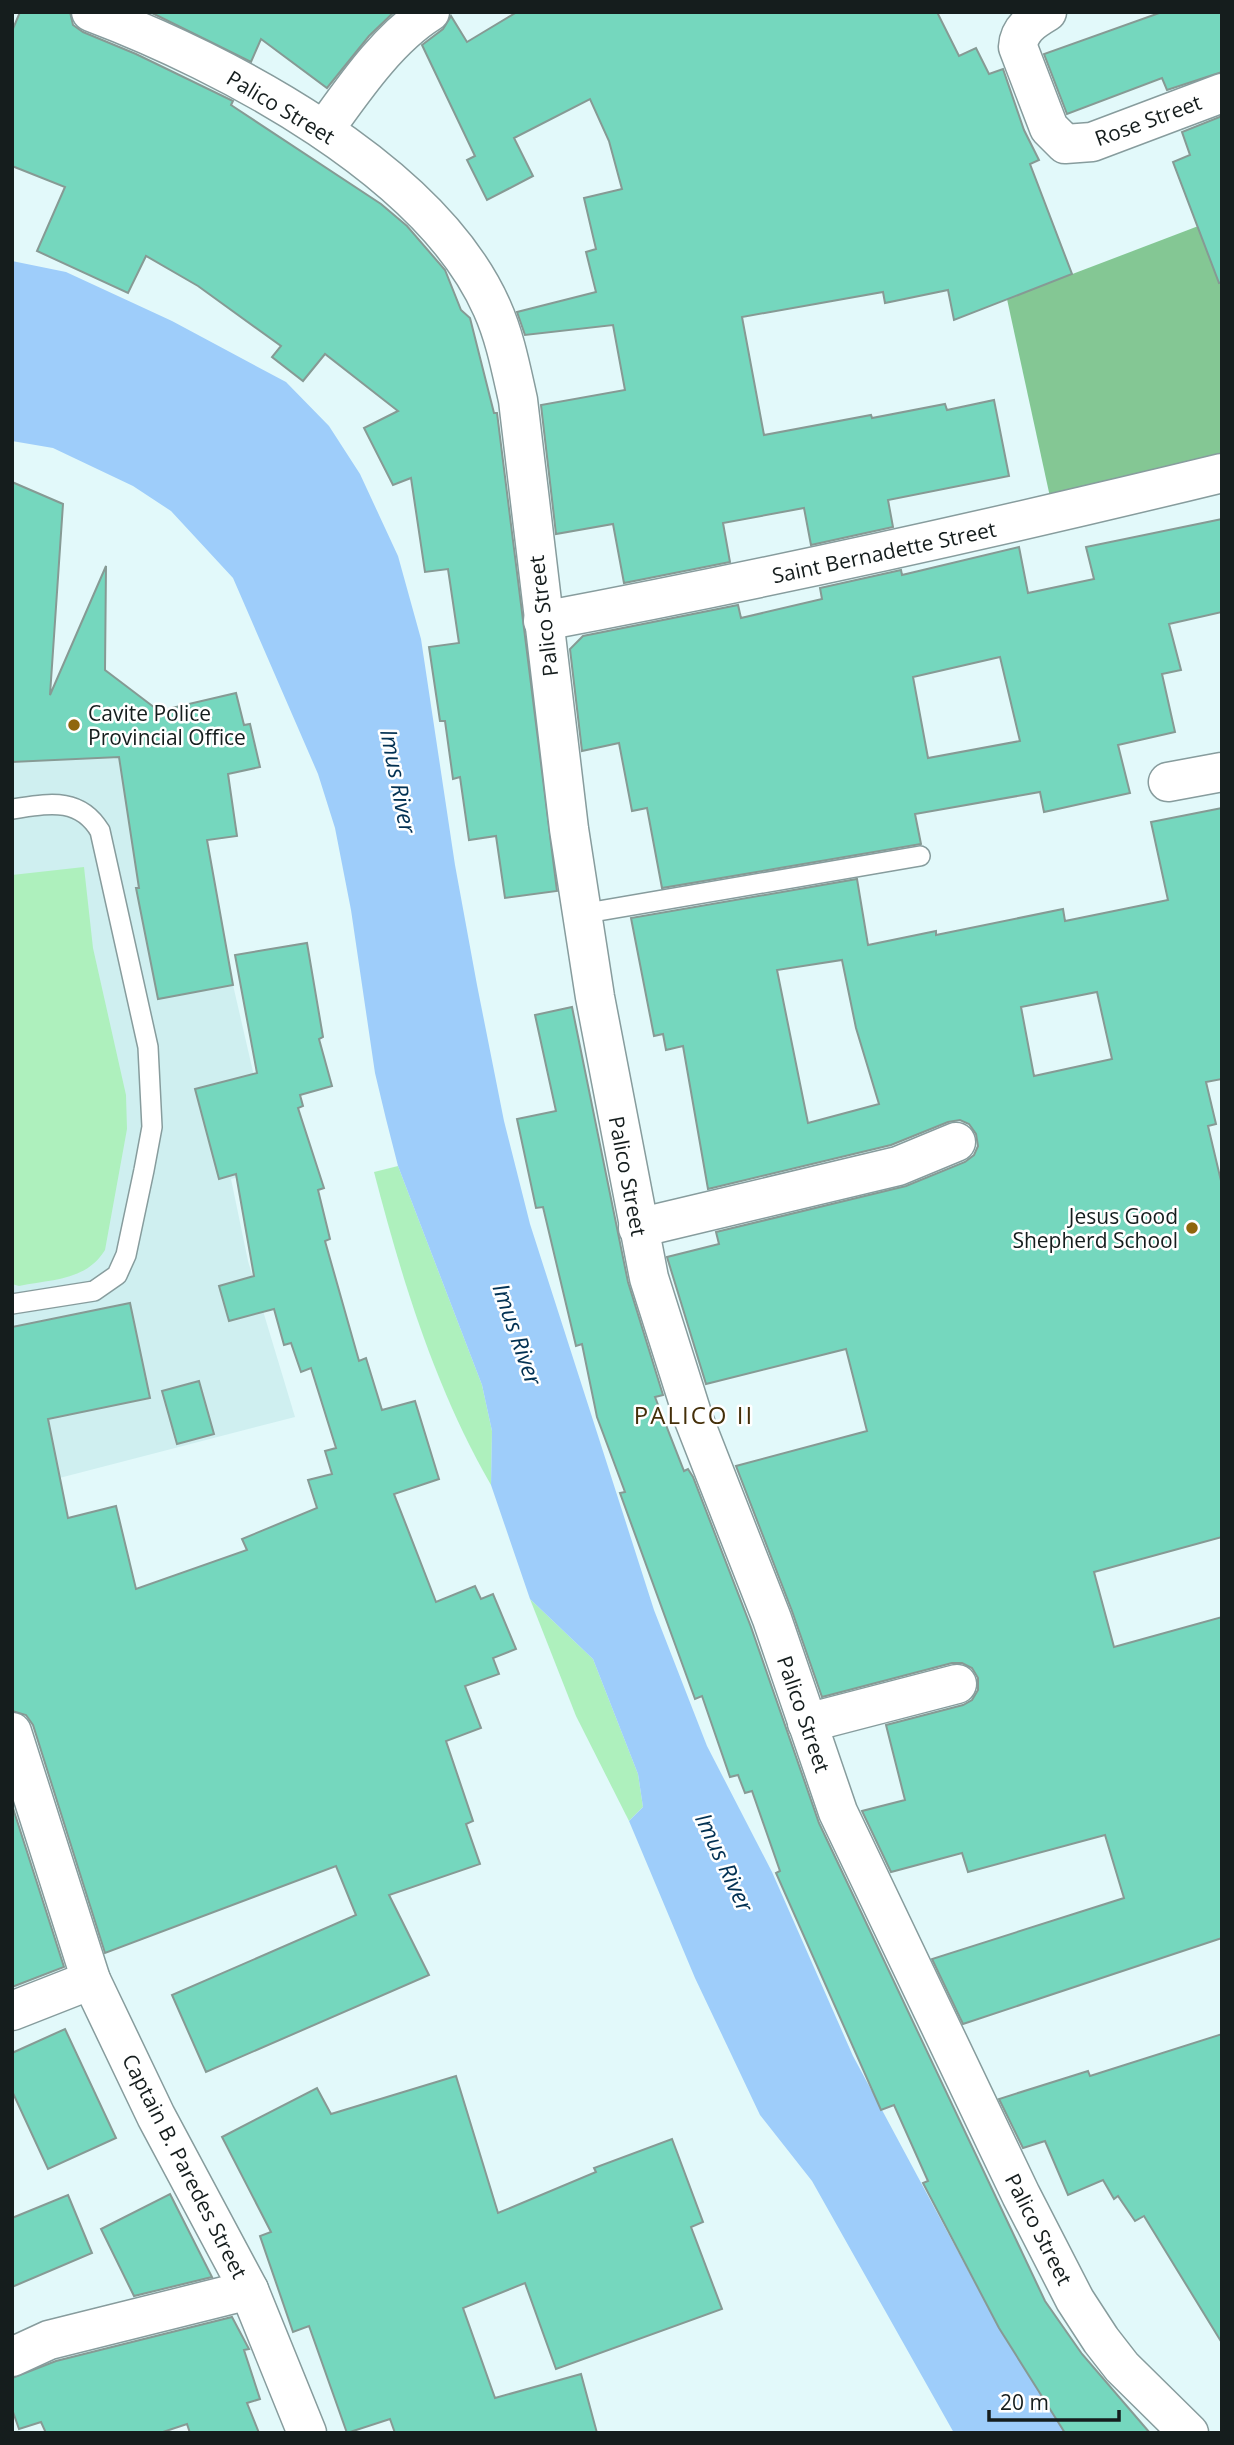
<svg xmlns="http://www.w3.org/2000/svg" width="1234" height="2445" viewBox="0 0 1234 2445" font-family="'Open Sans',sans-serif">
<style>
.built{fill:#cfeff0}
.green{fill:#aef0bd}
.forest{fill:#84c794}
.water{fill:#9ecdfa}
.building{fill:#75d7be;stroke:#869a94;stroke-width:2;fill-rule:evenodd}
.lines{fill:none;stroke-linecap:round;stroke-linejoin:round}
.service-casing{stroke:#879c9d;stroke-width:22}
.minor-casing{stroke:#879c9d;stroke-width:41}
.tertiary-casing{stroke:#879c9d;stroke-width:41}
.service{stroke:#fff;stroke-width:19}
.minor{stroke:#fff;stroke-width:38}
.tertiary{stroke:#fff;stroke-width:38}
.poi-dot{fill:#90660d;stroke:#fff;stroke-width:2.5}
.labels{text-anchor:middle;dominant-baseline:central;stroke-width:5;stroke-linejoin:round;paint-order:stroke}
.street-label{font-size:21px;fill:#151d1d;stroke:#fff}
.poi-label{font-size:21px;fill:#151d1d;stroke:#fff;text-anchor:start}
.water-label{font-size:23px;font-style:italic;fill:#023153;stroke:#fff}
.quarter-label{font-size:24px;letter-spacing:2px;fill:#442f09;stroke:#fff}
</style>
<rect width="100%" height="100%" fill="#e2f9fa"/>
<polygon class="built" points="85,691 133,691 136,756 237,836 207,841 233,985 275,1167 231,1179 248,1261 295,1417 44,1482 12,1482 12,694"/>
<g class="green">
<path d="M84 867 93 948 126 1095 127 1129 105 1250C86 1281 52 1279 19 1286L12 1284V875Z"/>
<path d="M398 1166 482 1385 492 1431 491 1485C435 1388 402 1280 374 1172Z"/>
<polygon points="530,1599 593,1659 638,1774 643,1807 629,1821 576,1716"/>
</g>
<polygon class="forest" points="1222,217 1222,455 1050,497 1007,299"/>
<polygon class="water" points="12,261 66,272 172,321 286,382 329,426 360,474 398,556 421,639 455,865 477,985 504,1121 530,1224 654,1610 707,1746 772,1872 853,2056 999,2328 1065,2433 954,2433 812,2181 760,2115 695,1978 629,1821 643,1807 638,1774 593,1659 530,1599 491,1485 492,1431 482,1385 398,1166 386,1119 375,1073 351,910 335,828 318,774 233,578 171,511 133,486 53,448 12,441"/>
<g class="building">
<polygon points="20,12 70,12 73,25 83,32 136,54 233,101 231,105 381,204 407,226 445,270 461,310 470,318 494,413 497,413 557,891 505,898 496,836 469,840 460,777 453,779 445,721 440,721 429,647 459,643 448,569 425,572 411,478 393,485 364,428 398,411 325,354 303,381 272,357 281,346 198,286 146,256 128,293 37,251 65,187 12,166 12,31"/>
<polygon points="150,12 394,12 369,36 327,88 261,39 251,62"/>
<polygon points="517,12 937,12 959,56 976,48 989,74 1003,69 1024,130 1039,160 1030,164 1072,274 954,320 948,290 885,303 883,292 742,317 764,435 871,415 872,418 945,404 947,410 994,400 1009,476 888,500 893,527 811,545 804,508 723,523 730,562 624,583 613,524 556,534 541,405 625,390 613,325 525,335 517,312 596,292 586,252 596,249 584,198 622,189 609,141 590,99 514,138 533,176 487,200 467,160 475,156 422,45 443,29 451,16 467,42"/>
<polygon points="1162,12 1222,12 1222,72 1167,90 1162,78 1067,114 1044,54"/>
<polygon points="1222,116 1222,282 1219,283 1173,162 1190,155 1182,132"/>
<polygon points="12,482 63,504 50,695 106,566 105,670 159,711 236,693 244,725 250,724 260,767 228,774 237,836 207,840 233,985 158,999 136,888 139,888 119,757 12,762"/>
<path d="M1222 519V612L1169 624 1181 670 1162 674 1175 732 1118 745 1130 793 1044 812 1040 792 915 814 921 844 662 888 647 808 632 811 619 743 582 751 570 649 583 636 738 605 741 618 822 599 820 588 901 570 902 575 1019 547 1028 593 1094 579 1086 547ZM1000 657 1020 741 928 758 913 677Z"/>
<path d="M1222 808V1079L1206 1082 1216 1124 1208 1126 1222 1185V1537L1094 1572 1114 1647 1222 1617V1938L963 2024 932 1959 1124 1898 1105 1835 968 1872 962 1853 891 1872 862 1811 905 1800 886 1725 963 1705 972 1700 978 1690V1678L972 1668 962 1663H952L822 1697 792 1611 736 1466 867 1431 846 1349 706 1384 667 1257 719 1244 716 1232 906 1186 965 1162 974 1155 978 1146 976 1134 969 1124 960 1120 948 1122 891 1145 708 1189 683 1046 666 1050 663 1034 654 1036 631 918 857 879 868 945 936 931V935L1063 909 1065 921 1168 900 1151 822ZM842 960 856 1028 879 1104 808 1123 777 970ZM1097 992 1112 1059 1034 1076 1021 1007Z"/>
<polygon points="307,943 323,1037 319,1039 332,1086 300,1095 303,1106 298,1108 324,1188 318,1190 330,1239 325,1241 359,1361 366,1358 382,1410 415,1401 439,1479 394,1494 436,1602 475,1586 481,1599 493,1594 516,1649 493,1658 499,1674 465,1686 481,1728 446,1741 473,1821 466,1824 480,1864 389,1895 429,1975 206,2072 172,1995 356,1915 336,1866 105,1953 33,1725 26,1715 12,1711 12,1327 130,1303 150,1398 48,1419 68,1518 116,1506 136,1589 247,1550 242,1539 317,1508 308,1480 332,1474 325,1451 336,1448 311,1368 301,1372 291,1343 284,1345 274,1309 229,1321 219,1286 254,1276 236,1174 219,1179 195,1089 257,1073 235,955"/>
<polygon points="572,1007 628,1282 663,1395 655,1397 684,1471 688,1469 693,1477 751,1627 819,1823 1045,2301 1082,2354 1150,2433 1065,2433 999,2328 923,2183 928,2181 894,2105 881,2110 776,1873 780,1871 752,1791 745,1793 738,1775 730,1777 702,1696 695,1699 620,1493 625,1492 597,1417 582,1344 576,1346 543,1207 536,1208 517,1119 556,1111 535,1015"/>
<polygon points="199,1381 214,1434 177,1444 162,1391"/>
<polygon points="12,1805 64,1967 12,1987"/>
<polygon points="65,2029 116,2138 48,2169 12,2091 12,2053"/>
<polygon points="1222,2034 1222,2343 1144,2216 1135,2221 1118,2196 1114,2199 1103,2180 1068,2195 1045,2141 1023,2148 999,2099 1088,2071 1090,2076"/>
<polygon points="456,2076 498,2213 596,2172 594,2168 672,2139 703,2222 691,2227 722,2309 556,2369 525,2283 463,2308 495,2398 581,2374 597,2433 395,2433 390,2419 347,2433 309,2326 293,2332 260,2236 271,2232 222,2137 317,2088 331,2114"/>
<polygon points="170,2194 212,2277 134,2296 101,2229"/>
<polygon points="68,2195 92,2253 12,2287 12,2218"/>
<polygon points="232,2317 249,2349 244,2350 260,2399 247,2403 259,2433 190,2433 187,2424 160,2433 46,2433 41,2422 19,2429 12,2409 12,2378 56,2361"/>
</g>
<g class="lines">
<defs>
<g id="service">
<path d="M12 809C47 804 79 796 100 831L148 1047 152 1127 144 1170 126 1255 117 1275 94 1291 12 1304"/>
<polyline points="581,914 920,856"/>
</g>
<g id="minor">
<path d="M1047 12C1032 21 1019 29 1018 47L1049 128 1065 144 1092 142 1222 93"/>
<path d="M324 130C353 90 387 39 430 12"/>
<path d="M543 621C771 578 996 528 1222 473"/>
<polyline points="1168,782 1222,772"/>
<polyline points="638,1228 898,1166 956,1142"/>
<polyline points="807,1723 957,1684"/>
<polyline points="12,1732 91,1980 156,2116 249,2290 307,2433"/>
<polyline points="12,2011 91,1980"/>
<polyline points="12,2357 49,2340 249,2290"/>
</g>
<path id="tertiary" d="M91 12C226 63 431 170 492 308 505 337 511 369 518 400L569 829 595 997 649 1278 694 1420 772 1619 838 1812 1021 2195 1075 2300 1101 2340 1122 2367 1189 2433"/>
</defs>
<use href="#service" class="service-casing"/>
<use href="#minor" class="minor-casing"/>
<use href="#tertiary" class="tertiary-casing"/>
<use href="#service" class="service"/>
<use href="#minor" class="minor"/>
<use href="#tertiary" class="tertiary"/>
</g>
<g class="poi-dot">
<circle cx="74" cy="725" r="7"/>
<circle cx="1192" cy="1228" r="7"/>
</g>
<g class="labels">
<g class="street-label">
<text transform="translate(281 107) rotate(31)">Palico Street</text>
<text transform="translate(1148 120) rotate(-20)">Rose Street</text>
<text transform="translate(884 552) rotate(-12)">Saint Bernadette Street</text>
<text transform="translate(543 616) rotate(-97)">Palico Street</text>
<text transform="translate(628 1176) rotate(79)">Palico Street</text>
<text transform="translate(804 1714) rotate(71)">Palico Street</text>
<text transform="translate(185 2166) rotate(63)">Captain B. Paredes Street</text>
<text transform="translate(1039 2229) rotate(63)">Palico Street</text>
</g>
<g class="poi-label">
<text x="88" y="713">Cavite Police<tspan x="88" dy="24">Provincial Office</tspan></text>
<text x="1178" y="1216" text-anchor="end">Jesus Good<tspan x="1178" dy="24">Shepherd School</tspan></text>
</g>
<g class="water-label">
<text transform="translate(399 781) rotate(79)">Imus River</text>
<text transform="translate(518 1334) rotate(71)">Imus River</text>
<text transform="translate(725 1862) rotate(65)">Imus River</text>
</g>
<g class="quarter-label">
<text x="694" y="1414">PALICO II</text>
</g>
</g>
<rect width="1234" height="2445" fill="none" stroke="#151d1d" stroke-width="28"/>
<path d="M989 2410v10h130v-10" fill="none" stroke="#151d1d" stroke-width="3.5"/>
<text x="1000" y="2410" font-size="21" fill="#151d1d" stroke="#ffffff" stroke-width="5" paint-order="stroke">20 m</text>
</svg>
